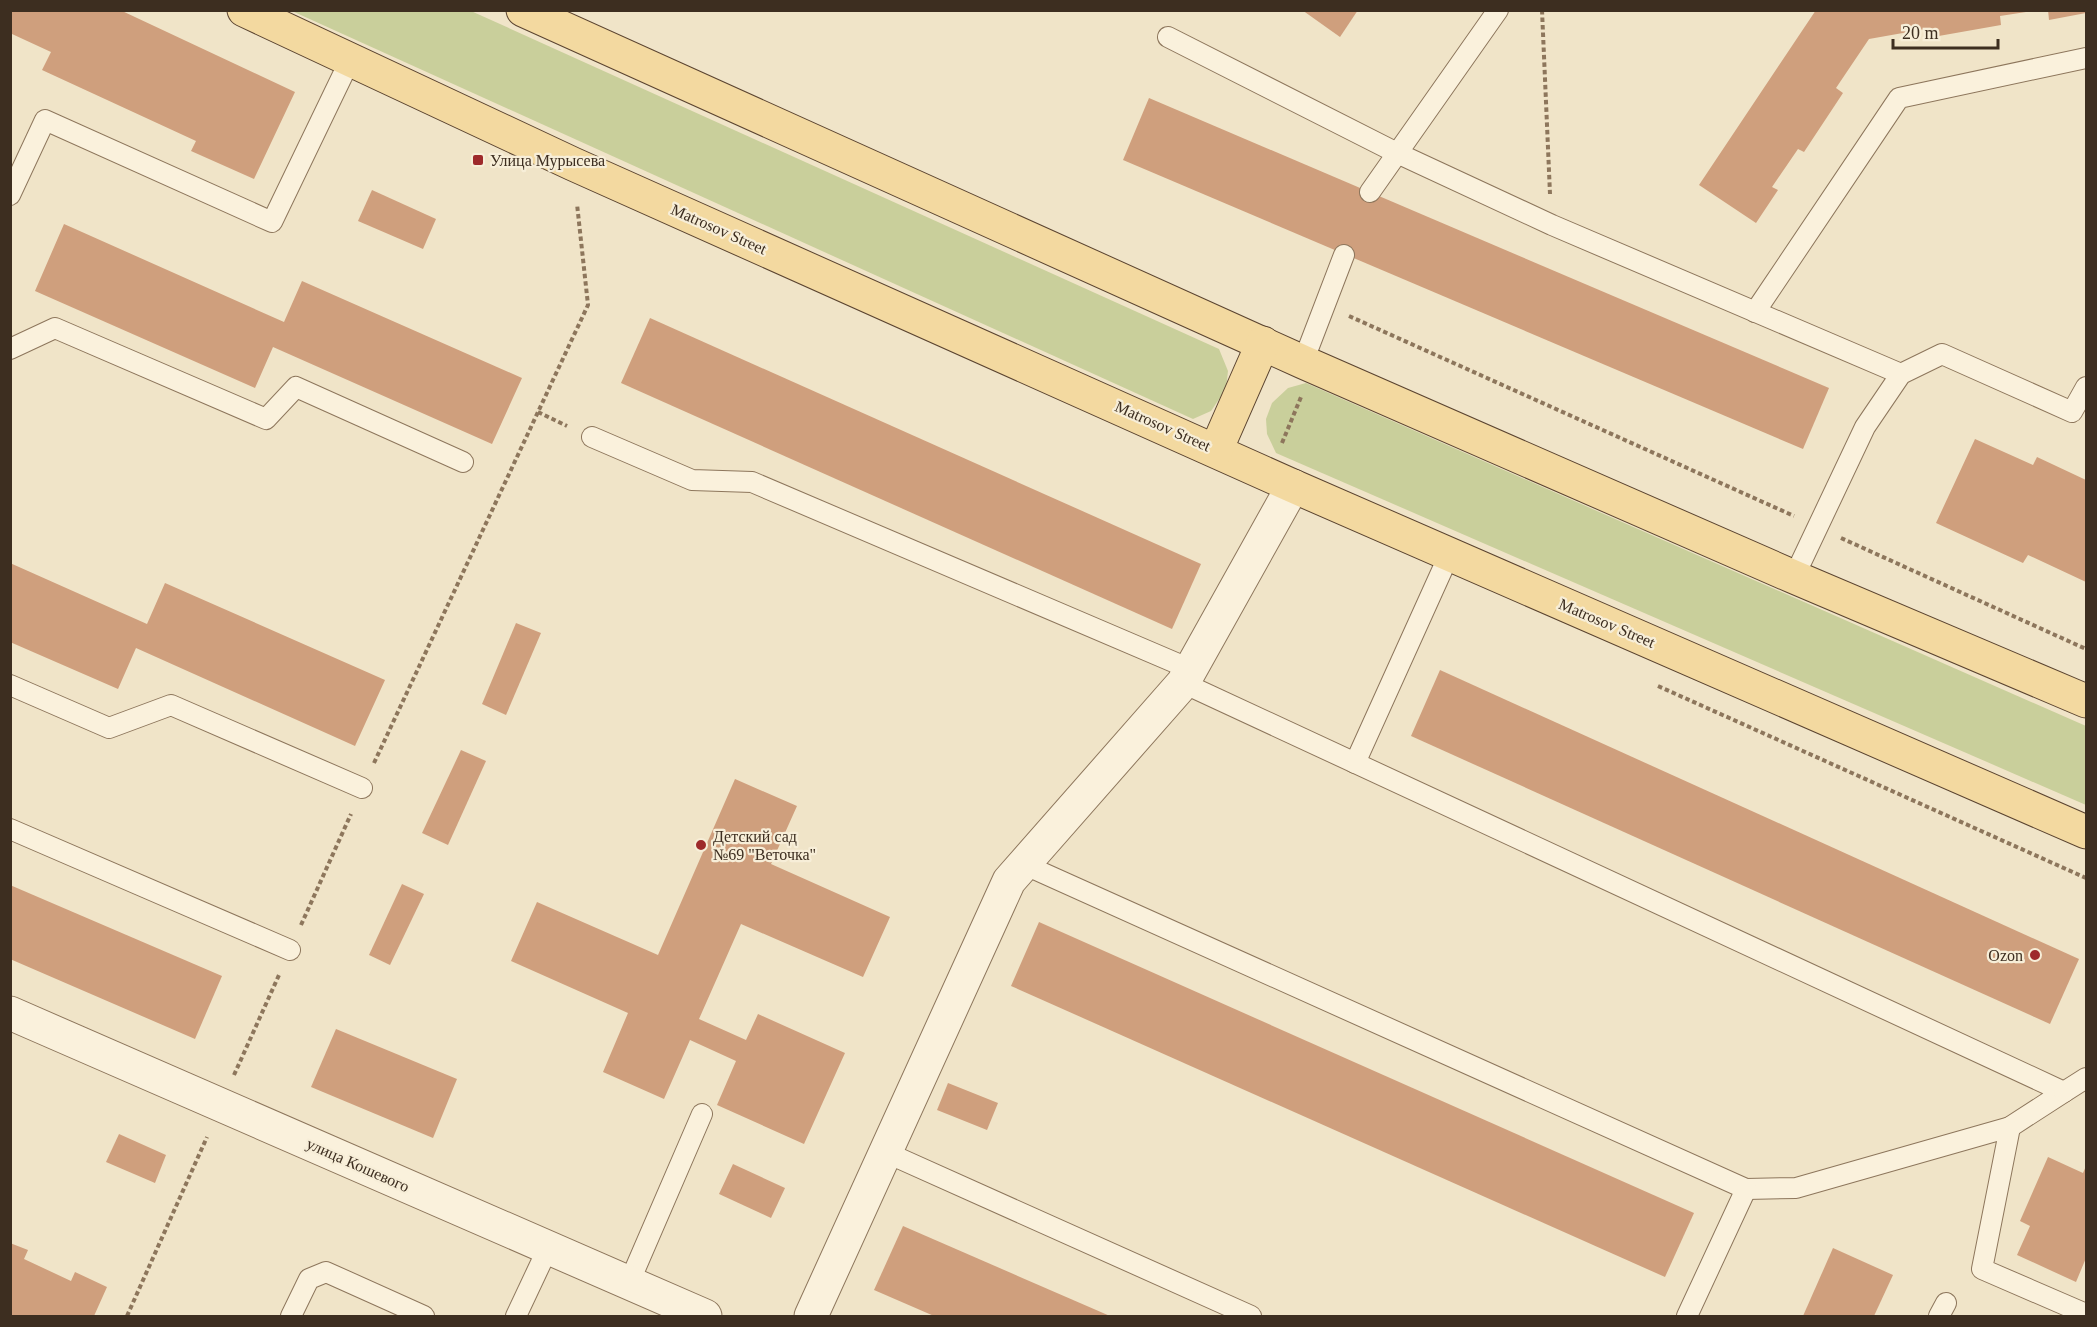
<svg xmlns="http://www.w3.org/2000/svg" width="2097" height="1327" viewBox="0 0 2097 1327" font-family="Georgia,serif">
<style>
.green{fill:#c9cf9b}
.building{fill:#cf9f7d}
.lines{fill:none;stroke-linecap:round;stroke-linejoin:round}
.lane-casing{stroke:#8d765c;stroke-width:22}
.street-casing{stroke:#8d765c;stroke-width:35}
.primary-casing{stroke:#5b4430;stroke-width:35}
.path{stroke:#8d765c;stroke-width:4;stroke-dasharray:4.5 3;stroke-linecap:butt}
.lane{stroke:#faf1dc;stroke-width:20}
.street{stroke:#faf1dc;stroke-width:33}
.primary{stroke:#f3d9a0;stroke-width:33}
.poi-dot{fill:#9e2a2b;stroke:#f7eed8;stroke-width:2}
.labels{text-anchor:middle;dominant-baseline:central;stroke-width:4.5;stroke-linejoin:round;paint-order:stroke}
.poi-label{font-size:16px;fill:#3d2e20;stroke:#f7eed8;text-anchor:start}
.street-label{font-size:16px;fill:#3d2e20;stroke:#f7eed8}
</style>
<rect width="100%" height="100%" fill="#f0e4c8"/>
<g class="green">
<polygon points="292,11 471,11 1219,349 1228,371 1226,389 1211,411 1193,419"/>
<polygon points="1306,383 2086,726 2086,805 1276,453 1267,434 1266,419 1272,403 1288,388"/>
</g>
<g class="building">
<polygon points="10,10 120,10 295,92 254,179 191,151 196,141 42,70 51,52 12,34 10,38"/>
<polygon points="1302,10 1358,10 1340,37"/>
<polygon points="1816,10 2026,12 2000,16 2001,25 1933,37 1931,28 1869,39 1836,88 1843,93 1804,152 1798,149 1772,187 1778,190 1756,223 1699,185"/>
<polygon points="2048,10 2086,10 2086,13 2049,20"/>
<polygon points="1149,98 1829,388 1803,449 1123,160"/>
<polygon points="372,190 436,219 423,249 358,221"/>
<polygon points="64,224 284,322 302,281 522,378 492,444 273,347 255,388 35,291"/>
<polygon points="650,318 1201,564 1172,629 621,383"/>
<polygon points="1975,439 2033,465 2037,457 2086,480 2086,582 2028,555 2023,563 1936,523"/>
<polygon points="10,563 147,624 165,583 385,680 355,746 136,648 118,689 10,642"/>
<polygon points="516,623 541,633 506,715 482,704"/>
<polygon points="1440,670 2079,959 2050,1024 1411,736"/>
<polygon points="461,750 486,761 448,845 422,833"/>
<polygon points="735,779 797,806 771,864 890,917 863,977 741,924 699,1019 746,1040 758,1014 845,1053 804,1144 717,1105 736,1061 690,1040 664,1099 603,1072 628,1013 511,961 537,902 658,955"/>
<polygon points="402,884 424,894 390,965 369,955"/>
<polygon points="10,885 222,976 195,1039 10,959"/>
<polygon points="1039,922 1694,1213 1665,1277 1011,986"/>
<polygon points="336,1029 457,1079 433,1138 311,1087"/>
<polygon points="948,1083 998,1103 987,1130 937,1110"/>
<polygon points="119,1134 166,1155 155,1183 106,1162"/>
<polygon points="2048,1157 2083,1173 2086,1166 2086,1258 2076,1282 2017,1255 2030,1226 2020,1221"/>
<polygon points="733,1164 785,1188 771,1218 719,1194"/>
<polygon points="903,1226 1110,1316 934,1316 874,1290"/>
<polygon points="10,1243 28,1250 24,1259 71,1281 75,1272 107,1287 94,1316 10,1316"/>
<polygon points="1833,1248 1893,1275 1874,1316 1803,1316"/>
</g>
<g class="lines">
<defs>
<g id="lane">
<polyline points="1168,37 1397,153 1552,225 1901,374"/>
<polyline points="1370,192 1498,10"/>
<polyline points="10,195 45,120 272,222 350,60"/>
<polyline points="1755,312 1899,98 2086,58"/>
<polyline points="10,349 55,328 266,419 296,387 463,462"/>
<polyline points="1303,362 1344,255"/>
<polyline points="592,437 692,480 752,482 1190,669"/>
<polyline points="1794,577 1865,427 1901,374 1942,354 2072,412 2086,387"/>
<polyline points="1183,683 2064,1092 2010,1127"/>
<polyline points="10,685 109,728 171,705 362,788"/>
<polyline points="1355,763 1449,555"/>
<polyline points="10,829 290,950"/>
<polyline points="1023,864 1746,1189 1796,1188 2010,1127 1982,1269 2086,1314"/>
<polyline points="2064,1092 2086,1078"/>
<polyline points="885,1152 1251,1316"/>
<polyline points="629,1283 702,1114"/>
<polyline points="291,1316 309,1279 326,1272 424,1316"/>
<polyline points="516,1316 548,1248"/>
<polyline points="1687,1316 1746,1189"/>
<polyline points="1939,1316 1946,1303"/>
</g>
<g id="street">
<polyline points="10,1013 705,1316"/>
<polyline points="811,1316 1009,881 1183,683 1293,486"/>
</g>
<g id="primary">
<polyline points="244,10 573,164 1293,486 2086,832"/>
<polyline points="523,10 1303,362 1794,577 2086,701"/>
<polyline points="1216,450 1263,343"/>
</g>
</defs>
<use href="#lane" class="lane-casing"/>
<use href="#street" class="street-casing"/>
<use href="#primary" class="primary-casing"/>
<g class="path">
<polyline points="1542,10 1550,194"/>
<polyline points="1349,316 1794,516"/>
<polyline points="538,412 567,426"/>
<polyline points="1282,443 1301,397"/>
<polyline points="1841,538 2086,649"/>
<polyline points="1658,686 2086,878"/>
<polyline points="374,763 588,305 577,204"/>
<polyline points="301,925 351,814"/>
<polyline points="234,1075 279,975"/>
<polyline points="127,1316 207,1137"/>
</g>
<use href="#lane" class="lane"/>
<use href="#street" class="street"/>
<use href="#primary" class="primary"/>
</g>
<g class="poi-dot">
<rect x="472" y="154" width="12" height="12" rx="3"/>
<circle cx="701" cy="845" r="6"/>
<circle cx="2035" cy="955" r="6"/>
</g>
<g class="labels">
<g class="poi-label">
<text x="490" y="160">Улица Мурысева</text>
<text x="713" y="836">Детский сад<tspan x="713" dy="18">№69 "Веточка"</tspan></text>
<text x="2023" y="955" text-anchor="end">Ozon</text>
</g>
<g class="street-label">
<text transform="translate(719 229) rotate(24)">Matrosov Street</text>
<text transform="translate(1163 426) rotate(24)">Matrosov Street</text>
<text transform="translate(1607 623) rotate(23)">Matrosov Street</text>
<text transform="translate(358 1165) rotate(24)">улица Кошевого</text>
</g>
</g>
<rect width="2097" height="1327" fill="none" stroke="#3d2e20" stroke-width="24"/>
<path d="M1893 39v9h105v-9" fill="none" stroke="#3d2e20" stroke-width="3"/>
<text x="1902" y="39" font-size="18" fill="#3d2e20" stroke="#f7eed8" stroke-width="4.5" paint-order="stroke">20 m</text>
</svg>
